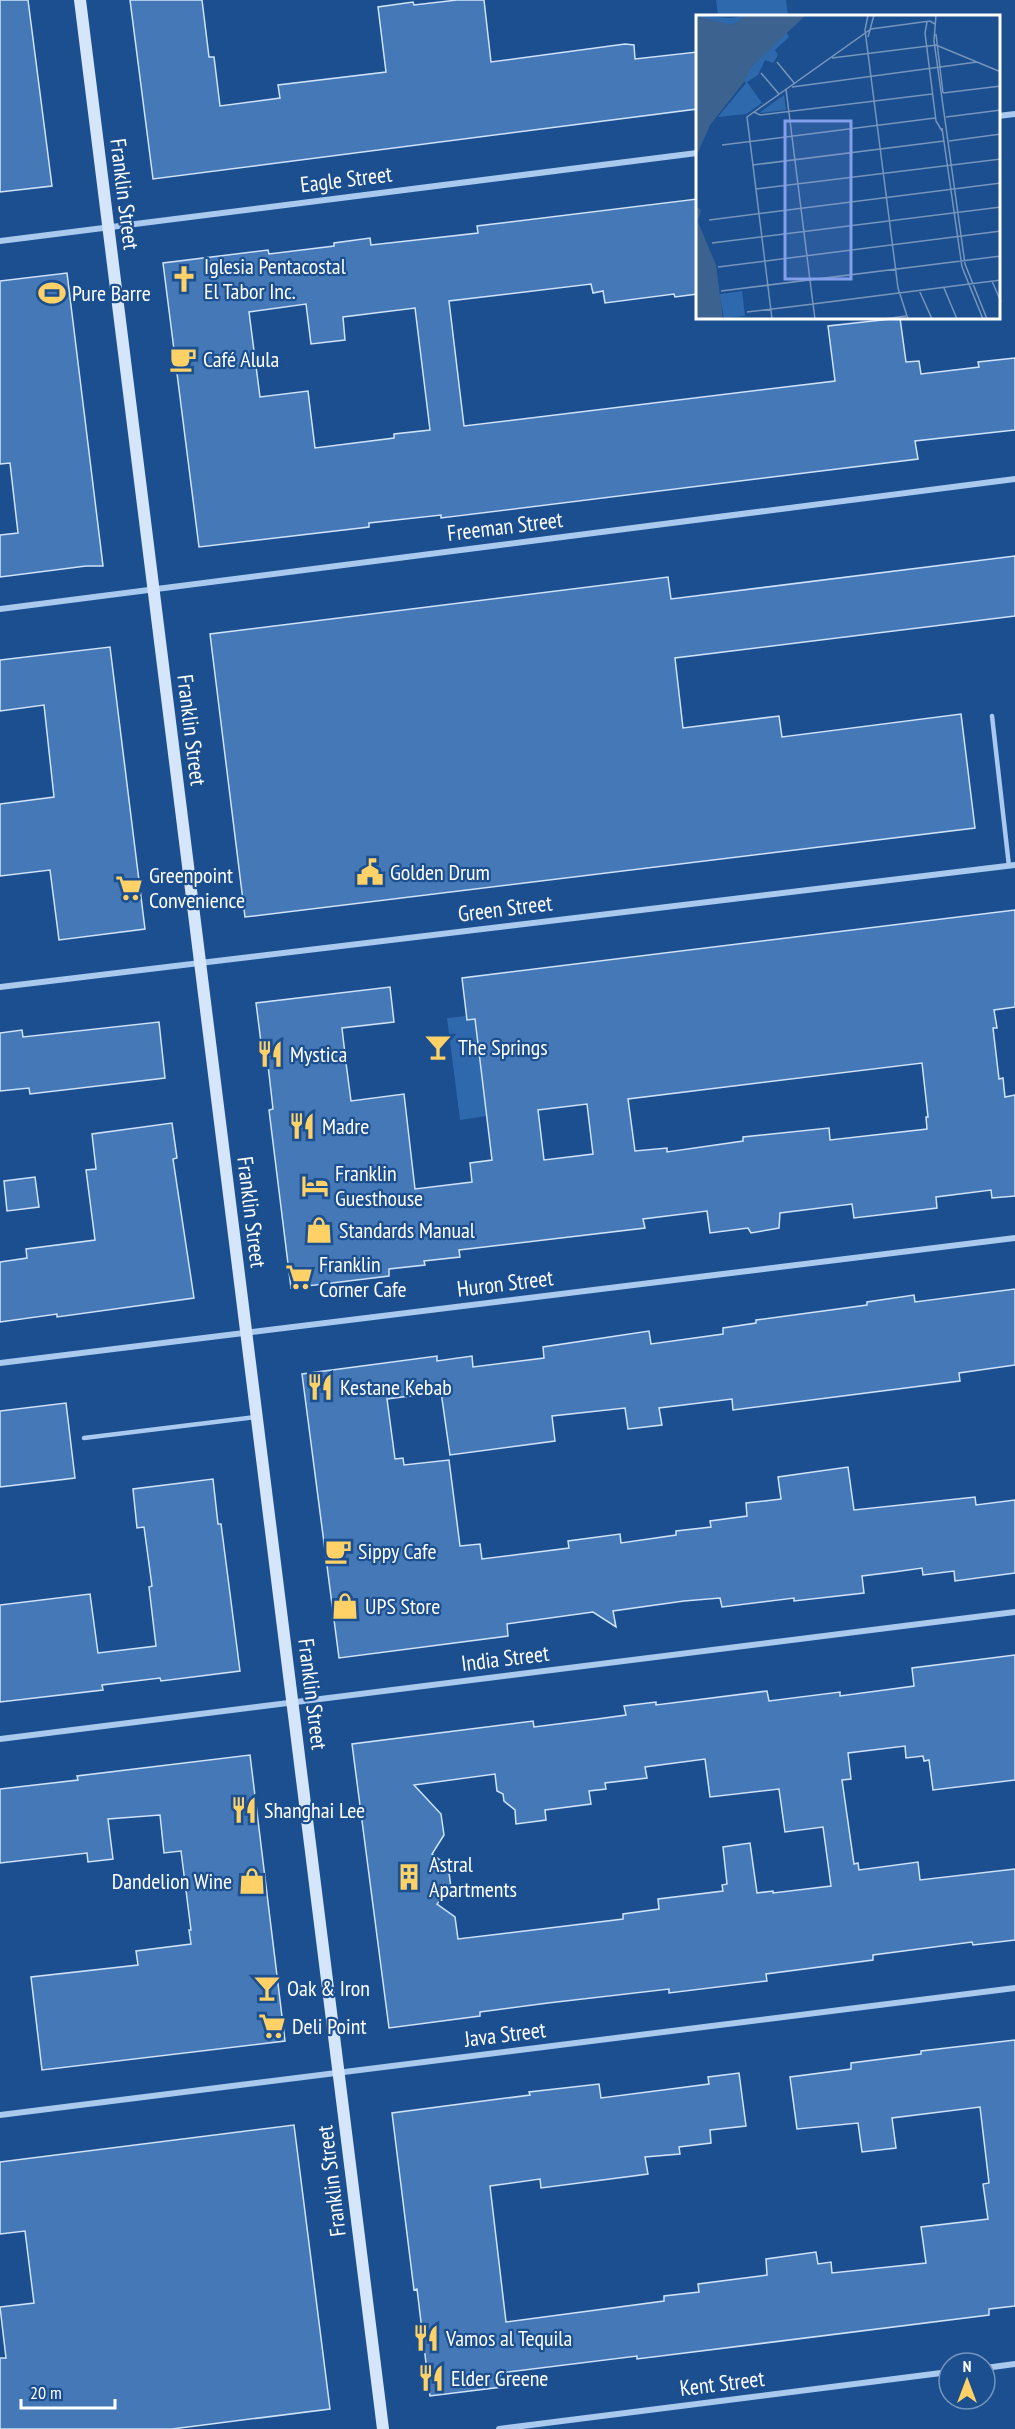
<svg xmlns="http://www.w3.org/2000/svg" width="1015" height="2429" viewBox="0 0 1015 2429" font-family="'PT Sans Narrow',sans-serif">
<style>
.green{fill:#2e69ad}
.building{fill:#4478b7;stroke:#cfe3fa;stroke-width:1.5;fill-rule:evenodd}
.lines{fill:none;stroke-linecap:round;stroke-linejoin:round}
.lane{stroke:#a9c9ee;stroke-width:4.5}
.street{stroke:#a9c9ee;stroke-width:6}
.secondary{stroke:#d6e6fa;stroke-width:12}
.labels{text-anchor:middle;dominant-baseline:central;stroke-width:4.5;stroke-linejoin:round;paint-order:stroke}
.street-label{font-size:22px;fill:#fff;stroke:#1b4f8f}
.poi-label{font-size:22px;fill:#fff;stroke:#1b4f8f;text-anchor:start}
.inset-road{fill:none;stroke:#7695bc;stroke-width:1.5}
.view{fill:#839eea;fill-opacity:0.15;stroke:#839eea;stroke-width:3}
.inset-edge{fill:none;stroke:#fff;stroke-width:3}
</style>
<rect width="100%" height="100%" fill="#1b4f8f"/>
<g class="green">
<polygon points="716,0 786,0 788,16 718,16"/>
<polygon points="466,1016 467,1020 475,1019 487,1116 460,1120 447,1018"/>
</g>
<g class="building">
<polygon points="0,0 28,0 52,186 0,192"/>
<polygon points="130,0 202,0 209,57 214,57 220,106 280,98 278,85 386,72 378,7 413,2 414,5 457,0 484,0 491,62 625,44 634,45 635,59 697,52 697,109 153,179"/>
<path d="M697 199V294L675 297 674 294 605 303 603 291 593 293 591 284 449 301 464 426 835 381 828 326 900 318 906 362 919 361 921 374 979 367 978 362 1015 358V430L915 441 918 459 441 518V515L369 523V527L199 547 163 263 268 250 269 254 334 246V243L370 238 371 245 407 241 478 233 477 226ZM306 304 311 344 345 340 343 317 415 308 430 430 394 434V438L315 448 308 391 260 397 249 312Z"/>
<polygon points="67,273 103,566 86,566 0,577 0,535 18,533 10,463 0,464 0,281"/>
<polygon points="1015,556 1015,616 675,658 683,728 779,716 782,737 961,714 975,828 245,917 210,634 668,577 671,599"/>
<polygon points="110,647 145,929 59,940 50,870 0,876 0,804 54,797 44,705 0,711 0,660"/>
<path d="M1015 910V1007L994 1010 997 1028H993L999 1079 1003 1078 1005 1097 1015 1095V1196L992 1198 991 1190 936 1197 937 1208 854 1218 852 1204 780 1213 779 1228 751 1233 748 1228 710 1233 707 1211 643 1219 645 1228 459 1250 460 1257 424 1261 425 1265 389 1269V1276L291 1288 269 1110 273 1109 268 1065 264 1066 256 1003 390 987 394 1022 342 1028 346 1063 351 1101 404 1094 415 1189 472 1182 470 1163 492 1160 475 1019 467 1020 462 978ZM922 1063 928 1117H926L927 1129 830 1140 829 1128 743 1137V1141L667 1152V1148L635 1151 628 1099ZM587 1104 593 1154 544 1160 538 1110Z"/>
<polygon points="159,1022 165,1078 30,1094 29,1088 0,1091 0,1033 22,1030 23,1037"/>
<polygon points="172,1123 177,1158 173,1159 194,1298 57,1317 57,1314 0,1322 0,1262 27,1258 26,1249 95,1240 86,1170 96,1169 92,1134"/>
<polygon points="35,1177 39,1207 7,1211 4,1181"/>
<polygon points="1015,1289 1015,1365 959,1373 960,1381 733,1410 732,1399 659,1408 662,1425 628,1429 625,1408 552,1416 555,1441 450,1455 441,1392 387,1399 395,1459 403,1458 404,1465 449,1460 460,1546 480,1544 482,1559 569,1548 568,1541 620,1534 621,1543 676,1535 676,1531 711,1527 710,1521 747,1516 746,1503 781,1499 778,1477 848,1467 854,1510 975,1497 976,1505 1015,1500 1015,1573 955,1581 954,1571 923,1575 922,1568 894,1572 862,1576 864,1593 794,1601 794,1598 722,1607 720,1598 684,1601 613,1611 616,1627 593,1612 507,1624 508,1636 339,1658 302,1374 437,1356 437,1361 472,1356 473,1367 544,1358 543,1347 616,1336 649,1331 651,1344 723,1334 723,1328 756,1323 756,1320 867,1305 867,1302 914,1295 915,1302"/>
<polygon points="66,1403 75,1478 0,1487 0,1411"/>
<polygon points="213,1479 218,1524 221,1524 240,1671 161,1681 160,1678 102,1685 103,1690 0,1702 0,1605 90,1594 98,1653 156,1646 149,1587 152,1586 144,1527 137,1528 133,1489"/>
<path d="M1015 1655V1780L933 1790 929 1760 924 1761 923 1756 906 1758 905 1746 848 1753 851 1779 842 1780 854 1864 858 1863 859 1870 918 1862 920 1880 1015 1869V1940L973 1945 972 1942 873 1955V1960L766 1974 767 1981 669 1993V1989L548 2003 480 2012V2016L389 2028 352 1744 533 1721 534 1727 597 1719 626 1715 624 1706 656 1702V1705L767 1691 769 1701 840 1692V1696L914 1686 912 1668ZM705 1759 710 1797 779 1789 785 1832 823 1827 831 1886 773 1893V1891L757 1893 750 1843 723 1847 727 1884 722 1885 723 1891 658 1899 659 1909 623 1914V1919L458 1939 455 1917 437 1904 451 1887 448 1866 432 1854 444 1835 441 1814 414 1785 495 1774 497 1791 503 1794 504 1801 515 1810 516 1824 546 1820 545 1810 591 1804 589 1791 606 1789 605 1783 647 1778 645 1767Z"/>
<polygon points="250,1755 285,2041 42,2070 31,1977 138,1965 136,1951 191,1944 189,1930 191,1930 181,1851 164,1853 160,1815 108,1819 113,1859 88,1862 87,1853 0,1863 0,1789 78,1780 77,1776"/>
<polygon points="1015,2040 1015,2306 989,2309 989,2315 637,2359 637,2356 500,2373 502,2387 430,2396 417,2289 414,2290 392,2113 530,2095 529,2092 599,2084 601,2098 709,2084 708,2077 739,2073 746,2126 710,2130 711,2143 679,2147 680,2154 645,2157 648,2174 541,2188 540,2179 490,2186 506,2322 664,2301 664,2296 699,2292 698,2284 767,2275 766,2259 816,2252 818,2264 831,2262 832,2273 926,2263 921,2227 988,2219 983,2184 989,2183 980,2107 892,2118 896,2148 862,2152 858,2123 797,2129 790,2077 851,2069 851,2063 921,2054 921,2051"/>
<polygon points="294,2125 330,2409 172,2429 0,2429 0,2358 6,2358 0,2307 34,2303 25,2231 0,2234 0,2162"/>
</g>
<g class="lines">
<g class="lane">
<polyline points="992,716 1009,866"/>
<polyline points="84,1438 256,1417"/>
</g>
<g class="street">
<polyline points="998,116 1015,114"/>
<polyline points="0,241 697,153"/>
<polyline points="0,609 1015,479"/>
<polyline points="0,987 1015,865"/>
<polyline points="0,1363 1015,1238"/>
<polyline points="0,1739 1015,1612"/>
<polyline points="0,2115 1015,1988"/>
<polyline points="985,2368 1015,2364"/>
<polyline points="499,2429 949,2372"/>
</g>
<polyline class="secondary" points="80,0 383,2429"/>
</g>
<defs>
<symbol id="church-bare" viewBox="-9 -9 18 18"><path d="M-1.2-6h2.4v3.5h3.3v2.4h-3.3V6h-2.4V-.1h-3.3v-2.4h3.3Z" fill="#ffd166" stroke="#1b4f8f" stroke-width="2.5" paint-order="stroke"/></symbol>
<symbol id="stadium-bare" viewBox="-9 -9 18 18"><path d="M0-5a6.5 5 0 1 0 0 10a6.5 5 0 1 0 0-10ZM-3.5-1.8h7v3.6h-7Z" fill="#ffd166" stroke="#1b4f8f" stroke-width="2.5" paint-order="stroke"/></symbol>
<symbol id="cafe-bare" viewBox="-9 -9 18 18"><path d="M-5.5-4.5H6V0H3Q3 3.5 0 3.5H-2.5Q-5.5 3.5-5.5 0ZM3-3.2v2h1.7v-2ZM-6 4.5H4V6H-6Z" fill="#ffd166" stroke="#1b4f8f" stroke-width="2.5" paint-order="stroke"/></symbol>
<symbol id="civic-bare" viewBox="-9 -9 18 18"><path d="M-.6-6.5H3V-4.5H.6V-3L4-1V1h2V6H-6V1h2V-1L-.6-3ZM-1.2 2.5V6h2.4V2.5Z" fill="#ffd166" stroke="#1b4f8f" stroke-width="2.5" paint-order="stroke"/></symbol>
<symbol id="supermarket-bare" viewBox="-9 -9 18 18"><path d="M-6-5.5h2.5l.6 2H6L4.5 2H-2.5L-4.4-4H-6ZM-1.5 3.2a1.3 1.3 0 1 0 .1 0ZM3 3.2a1.3 1.3 0 1 0 .1 0Z" fill="#ffd166" stroke="#1b4f8f" stroke-width="2.5" paint-order="stroke"/></symbol>
<symbol id="bar-bare" viewBox="-9 -9 18 18"><path d="M-6-5H6L.8 .8V4.5H3.5V6h-7V4.5H-.8V.8Z" fill="#ffd166" stroke="#1b4f8f" stroke-width="2.5" paint-order="stroke"/></symbol>
<symbol id="restaurant-bare" viewBox="-9 -9 18 18"><path d="M-5-6h1v4h1v-4h1v4h1v-4h1v5L-1.5 .5V6h-2V.5L-5-1ZM5-6V6H3V1.5H1.5Q1.5-4 5-6Z" fill="#ffd166" stroke="#1b4f8f" stroke-width="2.5" paint-order="stroke"/></symbol>
<symbol id="hotel-bare" viewBox="-9 -9 18 18"><path d="M-6-4.5h1.5V1H6V5H4.5V3h-9V5H-6ZM-4 0a1.8 1.8 0 1 1 3.6 0ZM.5 0V-2.5h3Q6-2.5 6 0Z" fill="#ffd166" stroke="#1b4f8f" stroke-width="2.5" paint-order="stroke"/></symbol>
<symbol id="shop-bare" viewBox="-9 -9 18 18"><path d="M-5-2.5h2.3a2.7 3.5 0 0 1 5.4 0H5L5.5 6h-11ZM-1.5-2.5h3a1.5 2.3 0 0 0-3 0Z" fill="#ffd166" stroke="#1b4f8f" stroke-width="2.5" paint-order="stroke"/></symbol>
<symbol id="building-bare" viewBox="-9 -9 18 18"><path d="M-4-6H4V6H1V3H-1V6H-4ZM-2.5-4.3h1.7v1.8h-1.7ZM.8-4.3h1.7v1.8H.8ZM-2.5-1h1.7V.8h-1.7ZM.8-1h1.7V.8H.8Z" fill="#ffd166" stroke="#1b4f8f" stroke-width="2.5" paint-order="stroke"/></symbol>
</defs>
<g fill-rule="evenodd">
<use href="#church-bare" x="165" y="260" width="38" height="38"/>
<use href="#stadium-bare" x="33" y="274" width="38" height="38"/>
<use href="#cafe-bare" x="164" y="340" width="38" height="38"/>
<use href="#civic-bare" x="351" y="853" width="38" height="38"/>
<use href="#supermarket-bare" x="110" y="869" width="38" height="38"/>
<use href="#bar-bare" x="419" y="1028" width="38" height="38"/>
<use href="#restaurant-bare" x="251" y="1035" width="38" height="38"/>
<use href="#restaurant-bare" x="283" y="1107" width="38" height="38"/>
<use href="#hotel-bare" x="296" y="1167" width="38" height="38"/>
<use href="#shop-bare" x="300" y="1211" width="38" height="38"/>
<use href="#supermarket-bare" x="280" y="1258" width="38" height="38"/>
<use href="#restaurant-bare" x="301" y="1368" width="38" height="38"/>
<use href="#cafe-bare" x="319" y="1532" width="38" height="38"/>
<use href="#shop-bare" x="326" y="1587" width="38" height="38"/>
<use href="#restaurant-bare" x="225" y="1791" width="38" height="38"/>
<use href="#building-bare" x="390" y="1858" width="38" height="38"/>
<use href="#shop-bare" x="233" y="1862" width="38" height="38"/>
<use href="#bar-bare" x="248" y="1969" width="38" height="38"/>
<use href="#supermarket-bare" x="253" y="2007" width="38" height="38"/>
<use href="#restaurant-bare" x="407" y="2319" width="38" height="38"/>
<use href="#restaurant-bare" x="412" y="2359" width="38" height="38"/>
</g>
<g class="labels">
<g class="street-label">
<text transform="translate(346 179) rotate(-7)">Eagle Street</text>
<text transform="translate(125 194) rotate(83)">Franklin Street</text>
<text transform="translate(505 526) rotate(-7)">Freeman Street</text>
<text transform="translate(192 730) rotate(83)">Franklin Street</text>
<text transform="translate(505 908) rotate(-7)">Green Street</text>
<text transform="translate(252 1212) rotate(83)">Franklin Street</text>
<text transform="translate(505 1283) rotate(-7)">Huron Street</text>
<text transform="translate(505 1658) rotate(-7)">India Street</text>
<text transform="translate(313 1694) rotate(83)">Franklin Street</text>
<text transform="translate(505 2034) rotate(-7)">Java Street</text>
<text transform="translate(331 2181) rotate(-97)">Franklin Street</text>
<text transform="translate(722 2383) rotate(-7)">Kent Street</text>
</g>
<g class="poi-label">
<text x="204" y="266">Iglesia Pentacostal<tspan x="204" dy="25">El Tabor Inc.</tspan></text>
<text x="72" y="293">Pure Barre</text>
<text x="203" y="359">Café Alula</text>
<text x="390" y="872">Golden Drum</text>
<text x="149" y="875">Greenpoint<tspan x="149" dy="25">Convenience</tspan></text>
<text x="458" y="1047">The Springs</text>
<text x="290" y="1054">Mystica</text>
<text x="322" y="1126">Madre</text>
<text x="335" y="1173">Franklin<tspan x="335" dy="25">Guesthouse</tspan></text>
<text x="339" y="1230">Standards Manual</text>
<text x="319" y="1264">Franklin<tspan x="319" dy="25">Corner Cafe</tspan></text>
<text x="340" y="1387">Kestane Kebab</text>
<text x="358" y="1551">Sippy Cafe</text>
<text x="365" y="1606">UPS Store</text>
<text x="264" y="1810">Shanghai Lee</text>
<text x="429" y="1864">Astral<tspan x="429" dy="25">Apartments</tspan></text>
<text x="232" y="1881" text-anchor="end">Dandelion Wine</text>
<text x="287" y="1988">Oak &amp; Iron</text>
<text x="292" y="2026">Deli Point</text>
<text x="446" y="2338">Vamos al Tequila</text>
<text x="451" y="2378">Elder Greene</text>
</g>
</g>
<g transform="translate(696 15)">
<rect width="304" height="304" fill="#1b4f8f"/>
<path d="M0 0 34 3 51 0 36 10 2 4ZM90 17 93 22 79 35 82 40 77 48 69 45 62 60 51 67 66 88 50 99 22 102 50 68 47 65 56 51ZM88 80 90 95 63 98ZM46 276 49 301 28 303 24 283 11 281Z" fill="#2e69ad"/>
<path d="M51 0H110L56 51 48 67 14 110 0 142V1L36 10ZM0 191 5 195 2 207 20 250 27 304H0Z" fill="#3c6290"/>
<path class="inset-road" d="M172 0 169 15 202 273 212 304M240 0 238 26 269 249 291 304M231 7 229 18 240 106 246 116M240 19 247 78M172 22 178 0M136 43 240 30 305 57M81 47 99 69M65 58 83 79M96 72 281 47M247 78 305 71M58 97 64 100 236 79M250 102 305 95M246 113 266 252 287 304M253 126 305 119M26 130 239 103M57 150 248 126M60 174 305 144M13 205 305 168M16 228 305 192M22 252 305 216M296 266 305 287M248 273 261 304M223 275 236 304M25 276 305 241M51 297 117 289 90 74M76 304 51 102 175 14 234 6 239 9M119 304 117 289 305 265M188 304 210 301"/>
<path class="view" d="M89 106H155V264H89Z"/>
<rect width="304" height="304" class="inset-edge"/>
</g>
<g transform="translate(967 2381)"><circle r="28" fill="#1b4f8f" stroke="#7695bc" stroke-width="1.5"/>
<path d="M0-4.5L10 22L0 15L-10 22Z" fill="#ffd166"/>
<text y="-9" font-size="16" font-weight="bold" text-anchor="middle" fill="#ffffff">N</text>
</g>
<path d="M21 2399v9h94v-9" fill="none" stroke="#ffffff" stroke-width="3"/>
<text x="30" y="2399" font-size="18" fill="#ffffff" stroke="#1b4f8f" stroke-width="4.5" paint-order="stroke">20 m</text>
</svg>
